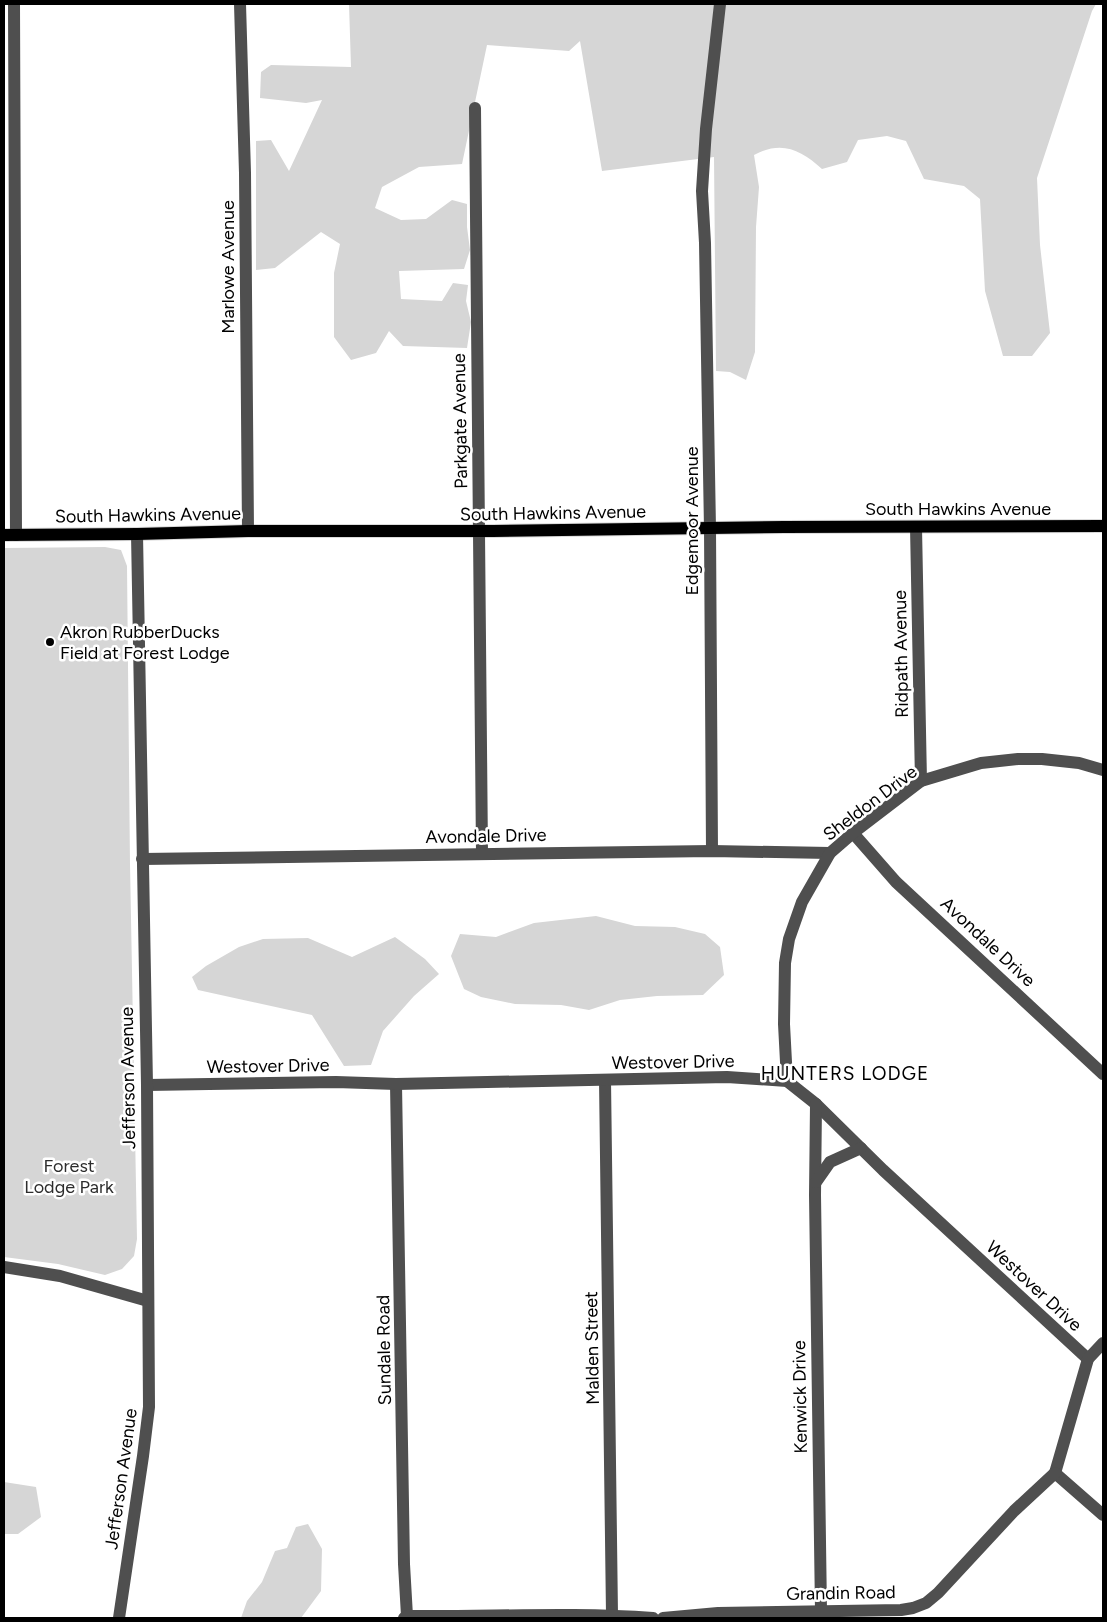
<svg xmlns="http://www.w3.org/2000/svg" width="1107" height="1622" viewBox="0 0 1107 1622" font-family="Figtree,sans-serif">
<style>
.green{fill:#d6d6d6}
.lines{fill:none;stroke-linecap:round;stroke-linejoin:round}
.major-casing{stroke:#dbdbdb;stroke-width:14}
.minor{stroke:#4f4f4f;stroke-width:12}
.major{stroke:#000;stroke-width:12}
.poi-dot{fill:#000;stroke:#fff;stroke-width:2}
.labels{text-anchor:middle;dominant-baseline:central;stroke-width:5;stroke-linejoin:round;paint-order:stroke}
.street-label{font-size:18px;fill:#000;stroke:#fff}
.poi-label{font-size:18px;fill:#000;stroke:#fff;text-anchor:start}
.park-label{font-size:18px;fill:#2d2d2d;stroke:#fff}
.neighbourhood-label{font-size:19px;letter-spacing:1px;fill:#000;stroke:#fff}
</style>
<rect width="100%" height="100%" fill="#fff"/>
<g class="green">
<path d="M349 4H1096L1092 11 1037 178 1040 245 1050 333 1032 356H1003L985 291 980 199 964 186 924 179 906 141 887 136 858 140 847 162 822 169C801 150 782 140 754 155L759 187 756 227 755 352 746 380 730 372 716 371 714 157 602 171 580 41 569 51 487 45 462 164 419 167 382 187 375 208 401 220 426 219 452 200 467 204V227L470 250 464 269 399 271 401 299 442 301 453 283 468 285 466 301 471 322 467 348 403 346 389 331 376 353 351 360 334 337V273L340 244 321 232 275 268 256 270V141L271 140 289 171 322 100 306 103 260 98 261 72 271 65 351 67Z"/>
<polygon points="105,547 121,550 127,566 130,864 137,1239 134,1256 122,1269 105,1275 58,1264 4,1257 4,548"/>
<polygon points="596,916 635,926 675,927 705,934 720,947 724,975 703,995 657,996 620,1000 589,1010 561,1005 515,1004 481,997 464,989 451,956 460,934 496,937 534,923"/>
<polygon points="395,937 425,959 439,974 414,996 383,1031 371,1065 344,1066 312,1015 198,990 192,977 206,966 239,947 263,939 308,938 352,957"/>
<polygon points="4,1482 36,1487 41,1517 18,1534 4,1534"/>
<polygon points="308,1524 322,1549 321,1591 301,1618 241,1618 247,1601 262,1582 275,1551 287,1548 296,1527"/>
</g>
<g class="lines">
<defs>
<polyline id="major" points="4,535 137,534 248,531 493,531 784,527 1103,526"/>
</defs>
<use href="#major" class="major-casing"/>
<g class="minor">
<polyline points="14,4 16,535"/>
<polyline points="240,4 245,173 248,531"/>
<polyline points="475,108 482,853"/>
<polyline points="916,527 921,781"/>
<polyline points="853,833 896,882 1103,1074"/>
<polyline points="712,851 710,529 705,243 702,191 706,129 720,4"/>
<polyline points="142,859 712,851 830,853"/>
<polyline points="605,1080 612,1615"/>
<polyline points="787,1081 784,1024 785,963 789,939 802,902 830,853 853,833 921,781 981,763 1018,759 1042,759 1079,763 1103,770"/>
<polyline points="396,1084 404,1564 407,1616"/>
<polyline points="147,1085 336,1082 396,1084 727,1077 787,1081 816,1104 883,1170 1088,1359"/>
<polyline points="816,1104 815,1195 821,1611"/>
<polyline points="816,1182 830,1162 861,1148"/>
<polyline points="4,1267 60,1276 148,1301"/>
<polyline points="1055,1473 1088,1359 1103,1343"/>
<polyline points="1055,1473 1103,1515"/>
<polyline points="119,1618 143,1456 149,1407 147,1085 137,534"/>
<path d="M404 1618 407 1616C489 1617 571 1612 653 1618"/>
<polyline points="663,1618 718,1613 901,1610 913,1608 926,1603 938,1593 1014,1511 1055,1473"/>
</g>
<use href="#major" class="major"/>
</g>
<circle class="poi-dot" cx="50" cy="642" r="5"/>
<g class="labels">
<g class="street-label">
<text transform="translate(228 267) rotate(-90)">Marlowe Avenue</text>
<text transform="translate(460 421) rotate(-91)">Parkgate Avenue</text>
<text x="958" y="509">South Hawkins Avenue</text>
<text transform="translate(553 513) rotate(-1)">South Hawkins Avenue</text>
<text transform="translate(148 515) rotate(-1)">South Hawkins Avenue</text>
<text transform="translate(692 521) rotate(-90)">Edgemoor Avenue</text>
<text transform="translate(901 654) rotate(-91)">Ridpath Avenue</text>
<text transform="translate(870 803) rotate(-37)">Sheldon Drive</text>
<text transform="translate(486 836) rotate(-1)">Avondale Drive</text>
<text transform="translate(988 942) rotate(43)">Avondale Drive</text>
<text transform="translate(673 1062) rotate(-1)">Westover Drive</text>
<text transform="translate(268 1066) rotate(-1)">Westover Drive</text>
<text transform="translate(128 1078) rotate(-91)">Jefferson Avenue</text>
<text transform="translate(1034 1286) rotate(43)">Westover Drive</text>
<text transform="translate(592 1348) rotate(-91)">Malden Street</text>
<text transform="translate(384 1350) rotate(-91)">Sundale Road</text>
<text transform="translate(800 1397) rotate(-91)">Kenwick Drive</text>
<text transform="translate(121 1479) rotate(-82)">Jefferson Avenue</text>
<text transform="translate(841 1593) rotate(-1)">Grandin Road</text>
</g>
<g class="poi-label">
<text x="60" y="632">Akron RubberDucks<tspan x="60" dy="21">Field at Forest Lodge</tspan></text>
</g>
<g class="park-label">
<text x="69" y="1166">Forest<tspan x="69" dy="21">Lodge Park</tspan></text>
</g>
<g class="neighbourhood-label">
<text x="845" y="1073">HUNTERS LODGE</text>
</g>
</g>
<rect width="1107" height="1622" fill="none" stroke="#000000" stroke-width="10"/>
</svg>
